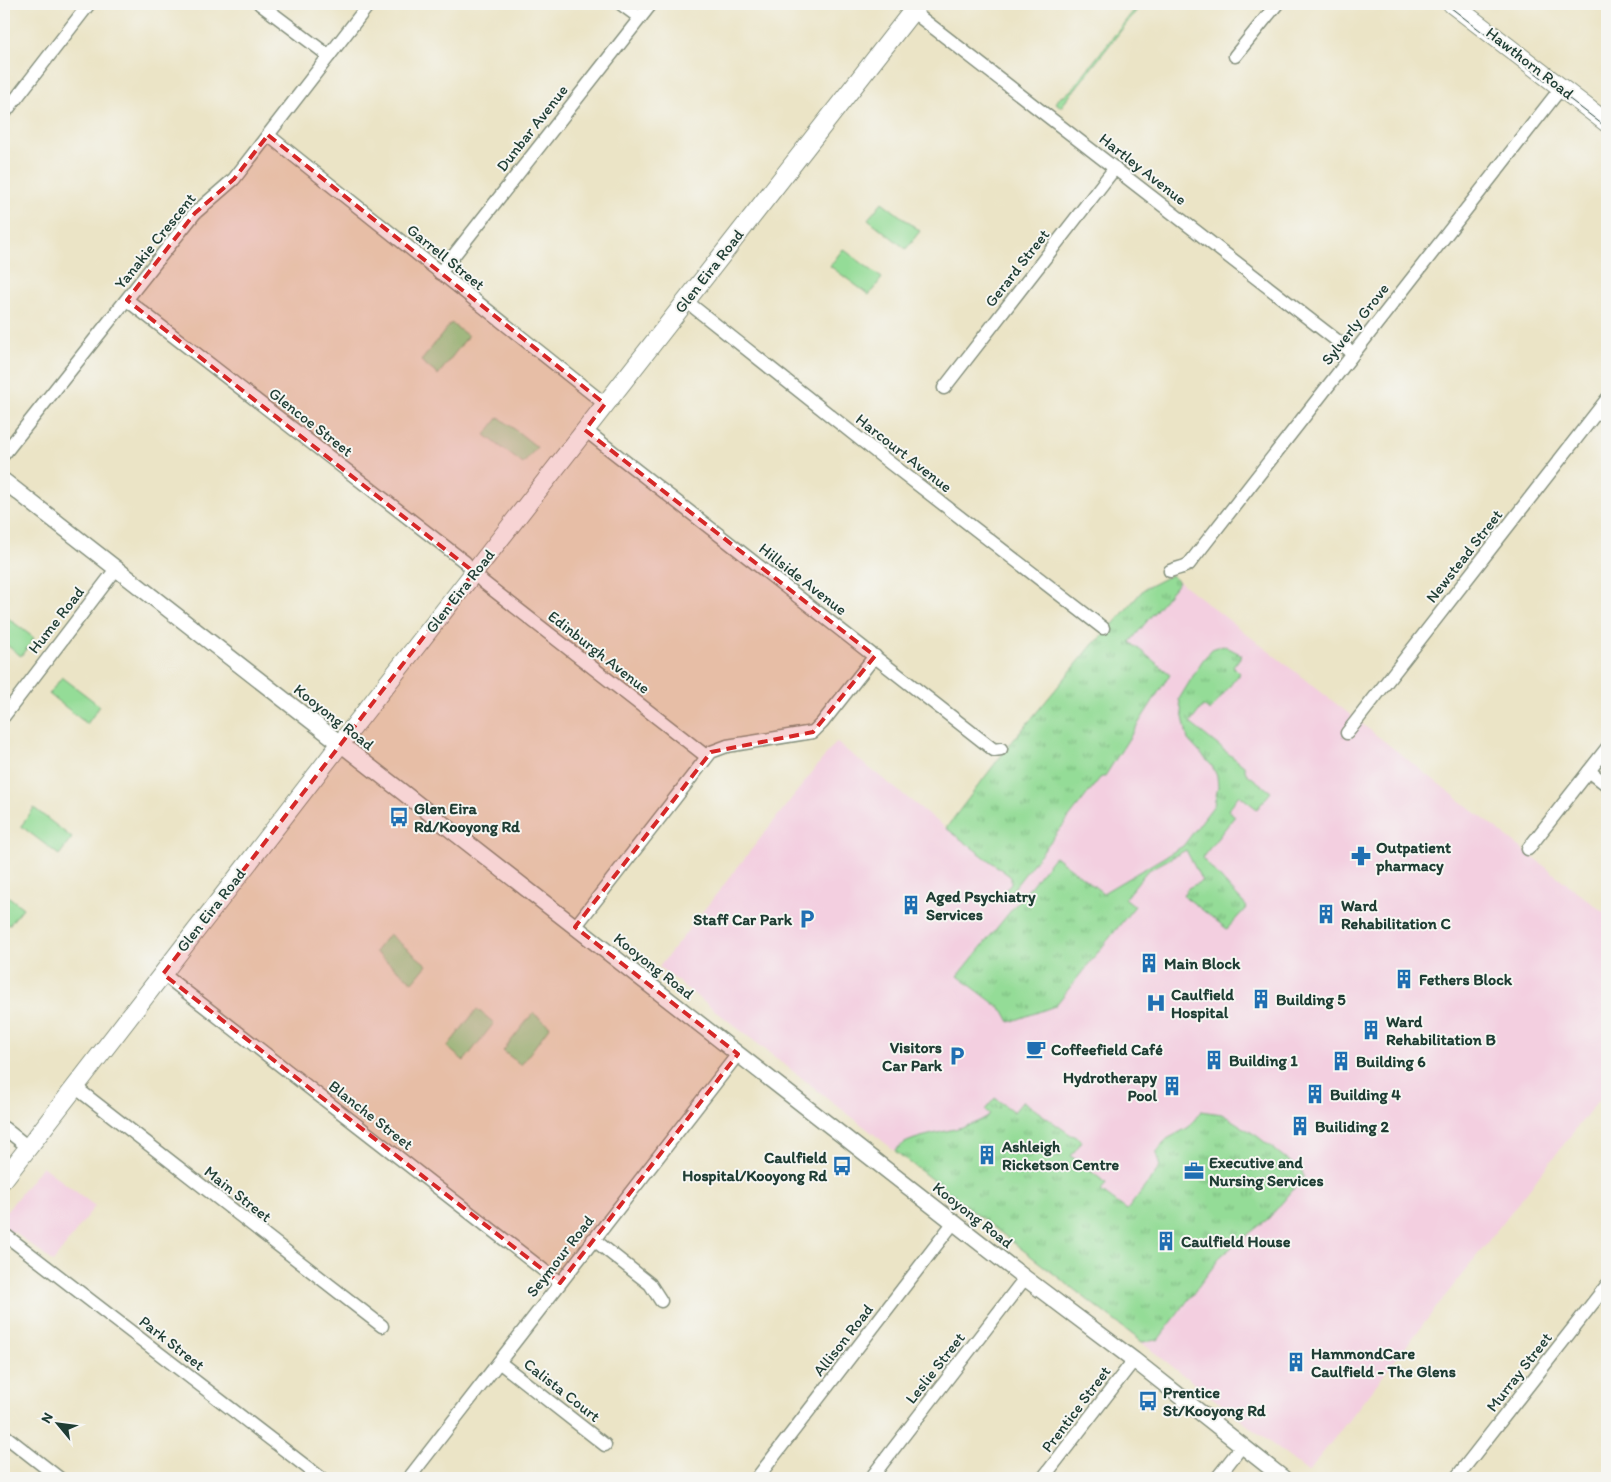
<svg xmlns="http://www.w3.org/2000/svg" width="1611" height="1482" viewBox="0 0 1611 1482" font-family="Itim,sans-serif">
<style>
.built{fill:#f3cfe0}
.grass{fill:url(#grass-tufts);stroke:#5a8c66}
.garden{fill:#94dc97;stroke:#5a8c66}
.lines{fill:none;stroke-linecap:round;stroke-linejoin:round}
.minor-casing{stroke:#85907d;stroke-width:15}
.tertiary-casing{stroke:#85907d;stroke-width:18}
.secondary-casing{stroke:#85907d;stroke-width:20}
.minor{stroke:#fff;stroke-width:12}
.tertiary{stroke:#fff;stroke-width:15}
.secondary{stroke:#fff;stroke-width:18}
.tram{stroke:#1f3d34;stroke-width:1}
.marked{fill:#d62828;fill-opacity:0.2;stroke:#d62828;stroke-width:4;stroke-dasharray:10 6;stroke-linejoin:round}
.labels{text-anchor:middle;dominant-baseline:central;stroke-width:4;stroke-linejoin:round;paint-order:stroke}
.street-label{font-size:16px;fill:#1f3d34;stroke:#f6f6f2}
.poi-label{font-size:16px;font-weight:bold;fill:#1f3d34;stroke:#f6f6f2;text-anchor:start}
</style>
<defs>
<pattern id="grass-tufts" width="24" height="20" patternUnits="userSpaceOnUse" patternTransform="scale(1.25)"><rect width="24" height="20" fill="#94dc97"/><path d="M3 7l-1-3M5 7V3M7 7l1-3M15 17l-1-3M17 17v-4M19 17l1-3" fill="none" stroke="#78b47c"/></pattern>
</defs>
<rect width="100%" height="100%" fill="#f6f6f2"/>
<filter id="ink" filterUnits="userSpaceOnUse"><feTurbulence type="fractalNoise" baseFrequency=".02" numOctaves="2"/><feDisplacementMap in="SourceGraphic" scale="10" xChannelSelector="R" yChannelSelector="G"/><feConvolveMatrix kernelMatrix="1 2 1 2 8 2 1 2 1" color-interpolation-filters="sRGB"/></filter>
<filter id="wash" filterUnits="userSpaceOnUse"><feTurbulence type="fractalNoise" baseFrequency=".0096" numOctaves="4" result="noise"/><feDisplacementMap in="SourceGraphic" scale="20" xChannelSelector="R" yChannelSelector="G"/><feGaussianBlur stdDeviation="1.12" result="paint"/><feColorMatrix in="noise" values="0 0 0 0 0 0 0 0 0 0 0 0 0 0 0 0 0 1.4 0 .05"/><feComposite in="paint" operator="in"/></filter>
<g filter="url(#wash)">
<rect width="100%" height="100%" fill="#ebe4c6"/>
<g class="built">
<polygon points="1171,575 1607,915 1607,1089 1308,1472 659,967 836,742 946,828 1007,748 1094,643 1101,638 1144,588"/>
<polygon points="42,1166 95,1206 53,1262 13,1231 4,1243 4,1215"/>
</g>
<g class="grass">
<polygon points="1171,575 1179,582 1130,642 1170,674 1105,776 1100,778 1003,902 999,898 1011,883 1011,877 946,828 1007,748 1094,643 1101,638 1144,589"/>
<polygon points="1223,645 1242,655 1233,667 1240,673 1210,711 1203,706 1190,723 1244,766 1246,773 1271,792 1257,809 1239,795 1228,810 1235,816 1202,858 1247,907 1227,929 1183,895 1188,888 1202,881 1186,850 1147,871 1125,898 1135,906 1055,1006 1010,1022 1004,1011 958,976 1055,856 1103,893 1183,846 1214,805 1218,787 1217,776 1212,766 1188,740 1179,699 1202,661 1212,649"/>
<path d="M995 1098 1014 1112 1023 1101 1071 1135 1075 1136 1082 1141 1071 1156 1106 1183 1101 1191 1127 1210 1160 1167 1156 1153 1167 1139 1189 1127 1201 1111 1222 1114 1257 1136 1302 1171 1304 1177 1269 1218 1222 1255 1158 1340 1142 1342 895 1151C907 1132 970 1133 990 1114L985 1110Z"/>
</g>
<g class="garden">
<polygon points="1135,9 1137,10 1061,107 1056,103 1060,97 1064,96 1071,90"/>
<polygon points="882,202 920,231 906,249 868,219"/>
<polygon points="843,249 882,278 869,295 830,266"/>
<polygon points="451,323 468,336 438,375 421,361"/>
<polygon points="499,417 537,447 523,464 485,435"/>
<polygon points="4,615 34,638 21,656 4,643"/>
<polygon points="62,677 100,706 87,724 49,694"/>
<polygon points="34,808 72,838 59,855 21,826"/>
<polygon points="4,893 23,908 9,925 4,921"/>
<polygon points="389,934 427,965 413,982 375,952"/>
<polygon points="477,1009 494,1023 464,1061 447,1047"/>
<polygon points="533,1013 550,1026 521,1065 503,1051"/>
</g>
</g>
<g filter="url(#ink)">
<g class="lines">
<defs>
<g id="minor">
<polyline points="260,4 329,56"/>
<polyline points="621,4 640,18"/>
<polyline points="912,11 1353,353"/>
<polyline points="1235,56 1277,4"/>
<polyline points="4,114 89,4"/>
<polyline points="268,135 605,404"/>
<polyline points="440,273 651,4"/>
<polyline points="127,300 465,562 483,582 706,756"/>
<polyline points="686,301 890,463 1103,628"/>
<polyline points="944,388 1115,168"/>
<polyline points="585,430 994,750 1001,749"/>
<polyline points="4,454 195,213 234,179 369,4"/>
<path d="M1170 571C1177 568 1183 568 1189 564L1561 88"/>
<polyline points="4,716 116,569"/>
<polyline points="1347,733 1607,399"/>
<polyline points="1589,771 1607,785"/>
<polyline points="1528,849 1607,748"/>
<polyline points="575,927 711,752 727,746 813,732 822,723 875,656"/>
<polyline points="163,974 560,1283"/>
<polyline points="75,1087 382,1326"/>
<polyline points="4,1128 28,1147"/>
<polyline points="4,1234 321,1478"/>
<polyline points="593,1239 650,1284 661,1301"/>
<polyline points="499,1362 605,1445"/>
<polyline points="4,1435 59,1478"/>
<polyline points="409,1478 738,1054"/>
<polyline points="757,1478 954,1222"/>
<polyline points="871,1478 1025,1278"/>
<polyline points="1043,1478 1134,1360"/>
<polyline points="1217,1478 1242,1446"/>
<polyline points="1456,1478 1607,1285"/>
</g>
<polyline id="tertiary" points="4,481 1025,1278 1134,1360 1283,1478"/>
<g id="secondary">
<polyline points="1452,4 1607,123"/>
<polyline points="4,1179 351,730 918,4"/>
</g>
</defs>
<use href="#minor" class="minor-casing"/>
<use href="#tertiary" class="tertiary-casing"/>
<use href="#secondary" class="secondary-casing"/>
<use href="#minor" class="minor"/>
<use href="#tertiary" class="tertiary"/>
<use href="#secondary" class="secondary"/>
<polyline class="tram" points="1446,4 1607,128"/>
</g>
</g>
<path class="marked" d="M268 135 605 404 585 430 875 656 813 732 711 752 575 927 738 1054 560 1283 163 974 474 572 127 300 195 213 234 179Z"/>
<defs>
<symbol id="bus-bare" viewBox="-9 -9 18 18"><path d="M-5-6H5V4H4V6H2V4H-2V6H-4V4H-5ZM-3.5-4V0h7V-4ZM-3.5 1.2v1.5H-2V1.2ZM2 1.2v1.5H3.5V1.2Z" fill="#1f6fb2" stroke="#f6f6f2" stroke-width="2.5" paint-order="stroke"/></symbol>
<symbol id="pharmacy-bare" viewBox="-9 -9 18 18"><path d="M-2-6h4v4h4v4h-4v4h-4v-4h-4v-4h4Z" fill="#1f6fb2" stroke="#f6f6f2" stroke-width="2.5" paint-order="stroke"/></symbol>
<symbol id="building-bare" viewBox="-9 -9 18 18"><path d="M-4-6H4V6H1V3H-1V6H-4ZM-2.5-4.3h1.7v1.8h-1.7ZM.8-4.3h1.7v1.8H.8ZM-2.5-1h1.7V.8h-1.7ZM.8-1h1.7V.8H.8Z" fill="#1f6fb2" stroke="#f6f6f2" stroke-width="2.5" paint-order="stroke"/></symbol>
<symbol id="parking-bare" viewBox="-9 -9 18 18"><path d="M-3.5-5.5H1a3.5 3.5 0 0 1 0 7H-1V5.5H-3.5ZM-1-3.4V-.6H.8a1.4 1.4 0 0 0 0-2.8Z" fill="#1f6fb2" stroke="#f6f6f2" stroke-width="2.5" paint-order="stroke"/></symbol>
<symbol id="hospital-bare" viewBox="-9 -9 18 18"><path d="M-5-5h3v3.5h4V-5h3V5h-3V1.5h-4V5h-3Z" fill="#1f6fb2" stroke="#f6f6f2" stroke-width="2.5" paint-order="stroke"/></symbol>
<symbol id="cafe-bare" viewBox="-9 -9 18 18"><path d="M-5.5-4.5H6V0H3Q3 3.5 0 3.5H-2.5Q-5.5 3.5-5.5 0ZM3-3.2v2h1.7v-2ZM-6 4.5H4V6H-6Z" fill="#1f6fb2" stroke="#f6f6f2" stroke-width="2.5" paint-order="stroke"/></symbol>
<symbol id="office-bare" viewBox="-9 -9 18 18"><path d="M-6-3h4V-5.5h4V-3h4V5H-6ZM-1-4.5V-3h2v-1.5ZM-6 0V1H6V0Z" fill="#1f6fb2" stroke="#f6f6f2" stroke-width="2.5" paint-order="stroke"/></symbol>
</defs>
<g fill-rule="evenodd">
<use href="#bus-bare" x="385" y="803" width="28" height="28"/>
<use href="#pharmacy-bare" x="1347" y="842" width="28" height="28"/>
<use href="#building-bare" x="897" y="891" width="28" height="28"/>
<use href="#building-bare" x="1312" y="900" width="28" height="28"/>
<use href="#parking-bare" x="793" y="905" width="28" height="28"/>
<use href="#building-bare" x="1135" y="949" width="28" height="28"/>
<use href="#building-bare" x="1390" y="965" width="28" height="28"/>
<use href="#building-bare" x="1247" y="985" width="28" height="28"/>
<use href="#hospital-bare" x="1142" y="989" width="28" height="28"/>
<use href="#building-bare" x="1357" y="1016" width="28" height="28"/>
<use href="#cafe-bare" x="1022" y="1035" width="28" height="28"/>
<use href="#parking-bare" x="943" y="1042" width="28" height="28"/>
<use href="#building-bare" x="1200" y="1046" width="28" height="28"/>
<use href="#building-bare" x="1327" y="1047" width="28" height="28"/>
<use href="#building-bare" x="1158" y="1072" width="28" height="28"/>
<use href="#building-bare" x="1301" y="1080" width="28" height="28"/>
<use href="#building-bare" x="1286" y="1112" width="28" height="28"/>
<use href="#building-bare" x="973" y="1141" width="28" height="28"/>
<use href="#bus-bare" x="828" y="1152" width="28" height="28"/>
<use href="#office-bare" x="1180" y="1157" width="28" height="28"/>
<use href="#building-bare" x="1152" y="1227" width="28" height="28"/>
<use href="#building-bare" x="1282" y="1348" width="28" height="28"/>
<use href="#bus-bare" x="1134" y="1387" width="28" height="28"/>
</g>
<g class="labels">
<g class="street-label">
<text transform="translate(1530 63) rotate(38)">Hawthorn Road</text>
<text transform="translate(532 128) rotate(-52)">Dunbar Avenue</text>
<text transform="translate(1143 169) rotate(38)">Hartley Avenue</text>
<text transform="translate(155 241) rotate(-51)">Yanakie Crescent</text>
<text transform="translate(446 257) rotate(39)">Garrell Street</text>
<text transform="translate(1017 268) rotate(-52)">Gerard Street</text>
<text transform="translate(709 271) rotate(-52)">Glen Eira Road</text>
<text transform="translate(1355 324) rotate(-52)">Sylverly Grove</text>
<text transform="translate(311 422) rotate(38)">Glencoe Street</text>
<text transform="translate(904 453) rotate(38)">Harcourt Avenue</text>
<text transform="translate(1464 556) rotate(-52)">Newstead Street</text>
<text transform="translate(803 579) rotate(38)">Hillside Avenue</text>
<text transform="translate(460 591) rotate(-52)">Glen Eira Road</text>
<text transform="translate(56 620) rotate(-52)">Hume Road</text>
<text transform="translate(599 652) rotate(38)">Edinburgh Avenue</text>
<text transform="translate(334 717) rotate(38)">Kooyong Road</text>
<text transform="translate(211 910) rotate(-52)">Glen Eira Road</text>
<text transform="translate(654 966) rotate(38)">Kooyong Road</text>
<text transform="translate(371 1115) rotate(38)">Blanche Street</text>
<text transform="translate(238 1194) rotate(38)">Main Street</text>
<text transform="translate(973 1215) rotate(38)">Kooyong Road</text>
<text transform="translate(560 1256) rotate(-52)">Seymour Road</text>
<text transform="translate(843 1340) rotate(-52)">Allison Road</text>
<text transform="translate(172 1343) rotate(38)">Park Street</text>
<text transform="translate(935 1368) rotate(-52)">Leslie Street</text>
<text transform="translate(1519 1372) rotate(-52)">Murray Street</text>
<text transform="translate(562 1390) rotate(38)">Calista Court</text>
<text transform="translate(1076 1409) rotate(-53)">Prentice Street</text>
</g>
<g class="poi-label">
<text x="414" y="808">Glen Eira<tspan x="414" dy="18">Rd/Kooyong Rd</tspan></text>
<text x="1376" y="847">Outpatient<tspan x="1376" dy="18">pharmacy</tspan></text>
<text x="926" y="896">Aged Psychiatry<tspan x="926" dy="18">Services</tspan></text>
<text x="1341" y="905">Ward<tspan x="1341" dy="18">Rehabilitation C</tspan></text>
<text x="792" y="919" text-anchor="end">Staff Car Park</text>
<text x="1164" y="963">Main Block</text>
<text x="1419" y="979">Fethers Block</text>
<text x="1171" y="994">Caulfield<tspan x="1171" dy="18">Hospital</tspan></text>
<text x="1276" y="999">Building 5</text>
<text x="1386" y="1021">Ward<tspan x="1386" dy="18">Rehabilitation B</tspan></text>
<text x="942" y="1047" text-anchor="end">Visitors<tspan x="942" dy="18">Car Park</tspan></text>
<text x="1051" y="1049">Coffeefield Café</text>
<text x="1229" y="1060">Building 1</text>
<text x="1356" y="1061">Building 6</text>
<text x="1157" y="1077" text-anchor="end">Hydrotherapy<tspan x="1157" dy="18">Pool</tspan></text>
<text x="1330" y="1094">Building 4</text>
<text x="1315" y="1126">Builiding 2</text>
<text x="1002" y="1146">Ashleigh<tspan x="1002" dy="18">Ricketson Centre</tspan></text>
<text x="827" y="1157" text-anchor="end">Caulfield<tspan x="827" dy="18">Hospital/Kooyong Rd</tspan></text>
<text x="1209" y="1162">Executive and<tspan x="1209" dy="18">Nursing Services</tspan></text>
<text x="1181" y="1241">Caulfield House</text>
<text x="1311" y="1353">HammondCare<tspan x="1311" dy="18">Caulfield - The Glens</tspan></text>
<text x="1163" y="1392">Prentice<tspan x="1163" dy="18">St/Kooyong Rd</tspan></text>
</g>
</g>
<rect width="1611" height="1482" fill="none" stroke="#f6f6f2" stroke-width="20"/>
<g transform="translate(58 1424) rotate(299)" stroke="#f6f6f2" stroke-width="4" paint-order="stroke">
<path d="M0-4L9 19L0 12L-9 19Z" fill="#1f3d34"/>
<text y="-8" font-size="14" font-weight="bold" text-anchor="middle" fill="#1f3d34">N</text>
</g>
</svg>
